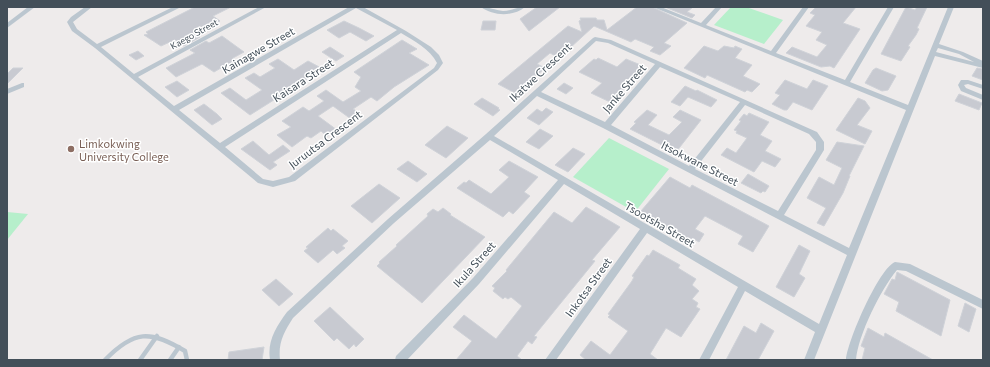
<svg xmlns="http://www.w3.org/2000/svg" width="990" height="367" viewBox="0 0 990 367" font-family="Commissioner,sans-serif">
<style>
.green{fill:#b6efcb}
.building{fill:#c8cad1;stroke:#cfd2d8}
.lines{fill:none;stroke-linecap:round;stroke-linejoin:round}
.service{stroke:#bbc6cf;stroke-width:4.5}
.minor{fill:#bbc6cf;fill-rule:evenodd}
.education-dot{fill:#8d6e63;stroke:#fff;stroke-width:1.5}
.labels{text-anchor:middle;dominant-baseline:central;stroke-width:3;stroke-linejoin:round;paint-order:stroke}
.far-street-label{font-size:9px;fill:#434f59;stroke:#fff}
.street-label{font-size:11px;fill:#434f59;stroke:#fff}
.education-label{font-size:11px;fill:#785e54;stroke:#fff;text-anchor:start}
</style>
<rect width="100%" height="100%" fill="#eeebeb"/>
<g class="green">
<polygon points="731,7 746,7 783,20 764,44 714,25"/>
<polygon points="609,138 669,169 635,212 573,177"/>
<polygon points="7,212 28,214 7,240"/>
</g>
<g class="building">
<polygon points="195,7 231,7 213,16 220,21 211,25 209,24 193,31 200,37 184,46 172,41 161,46 144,35 148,34 146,32"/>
<polygon points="537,7 560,7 529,31 520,19"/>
<polygon points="637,7 652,7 687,23 664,43 671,46 660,55 650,51 654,47 635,39 631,42 594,26 559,58 550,53 537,64 545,68 535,77 538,79 517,94 498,84 568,26 582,32 579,21 581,20 580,18 596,18 597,20 604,20 607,30"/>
<polygon points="665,7 693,7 687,12 695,15 692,18"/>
<polygon points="816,7 856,7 843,23 860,29 834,68 830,66 821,67 786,53 792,47 817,57 827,45 816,40 822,32 806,26 815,15 810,13"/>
<polygon points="906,7 915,10 917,7 927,7 917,28 919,29 916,35 908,46 910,47 901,61 881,54"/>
<polygon points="344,21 359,28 374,36 366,41 350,32 339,38 327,30"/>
<polygon points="483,21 496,21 495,30 481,30"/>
<polygon points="222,36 244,52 233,58 238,62 230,67 226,65 214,72 202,64 176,77 166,68 195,53 190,50 206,41 209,43"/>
<polygon points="402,40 417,49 409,53 429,65 394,87 377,101 371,97 353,109 360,113 351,119 333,106 318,116 337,130 327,136 321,131 311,138 307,136 292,147 277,135 291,127 282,121 303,107 309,111 324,101 317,96 326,90 343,102 361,91 355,87 361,77 354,72"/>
<polygon points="704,46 718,51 724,46 734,48 735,46 742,49 735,58 752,65 743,76 760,84 752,92 747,90 745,92 707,75 705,78 684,68"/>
<polygon points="330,47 344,56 336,61 322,52"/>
<polygon points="138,51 144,56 136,60 129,55"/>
<polygon points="598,58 617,67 626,59 643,66 641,68 643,69 626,85 628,86 610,102 591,93 602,83 579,72 594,59 596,60"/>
<polygon points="278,59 294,70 308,61 323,69 250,115 221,93 230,88 246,100 262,90 245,78 254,73 260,77 275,68 269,64"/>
<polygon points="13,68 23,68 7,84 7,74"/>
<polygon points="876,68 896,76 888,90 882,91 865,83 873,70"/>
<polygon points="977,68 983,69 983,80 972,76"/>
<polygon points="785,80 807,89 813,80 828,86 812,110 793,102 787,110 784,110 772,104 780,95 775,93"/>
<polygon points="177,81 189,90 177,97 165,87"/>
<polygon points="564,83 573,88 566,94 557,89"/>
<polygon points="685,86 696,91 697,90 717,100 711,107 688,97 680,106 671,102"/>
<polygon points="959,94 982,103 979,110 955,101"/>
<polygon points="482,98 499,108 498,109 500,110 493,116 474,104"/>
<polygon points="858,98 865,101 870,108 857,125 872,131 865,144 836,130"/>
<polygon points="204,104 217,114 222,119 212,125 194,110"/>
<polygon points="546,108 553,112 539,125 527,118 537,109 542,112"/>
<polygon points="647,110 657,115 648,125 669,135 682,122 673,117 680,110 701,120 676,152 630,129 636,123 634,122"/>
<polygon points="749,113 769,122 760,135 772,141 765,151 781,159 775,167 762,161 754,172 721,155 727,148 736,153 747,138 736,133 737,131 734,130 741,121 739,120 744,114 747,116"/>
<polygon points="447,126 468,138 446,158 425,145"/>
<polygon points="540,129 553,136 539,149 526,142"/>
<polygon points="253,141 269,155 283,145 290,151 273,162 277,165 270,170 241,149"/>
<polygon points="837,142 864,146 849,176 850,176 843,193 824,226 817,223 826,208 807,198 819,177 834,185 842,168 826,160"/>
<polygon points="573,148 585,154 568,172 555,165"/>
<polygon points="408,161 427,174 417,182 397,169"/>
<polygon points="509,161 538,177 524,192 530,196 513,214 509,211 503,217 457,188 464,182 466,183 469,180 491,194 509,177 499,170"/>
<polygon points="748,174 769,186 765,192 763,191 761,193 741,183"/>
<polygon points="670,177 690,188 692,185 769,226 753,252 738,244 743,236 705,216 695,229 704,234 699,242 694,239 688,242 666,228 667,226 641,211"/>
<polygon points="379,184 400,198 372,223 351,206"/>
<polygon points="586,207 620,227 592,260 595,261 534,336 537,337 532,344 528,341 517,356 522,360 456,360 472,341 453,327 464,315 496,339 522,306 511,297 508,299 505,297 503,299 493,291 495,288 492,286 507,271 506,270 554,212 572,223"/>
<polygon points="443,208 451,214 450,215 485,237 422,303 377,266 380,263 379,262 397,246 396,245 428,216 427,214 433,209 438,212"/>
<polygon points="328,228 331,231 333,229 348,241 342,246 345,248 337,254 333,250 318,263 304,251 308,248 306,247"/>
<polygon points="799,245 810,251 799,274 805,278 794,297 776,287"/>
<polygon points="653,250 680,265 678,268 696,279 692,285 699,291 692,299 698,303 696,307 700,309 681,337 666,328 650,354 658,360 586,360 580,355 591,341 610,355 628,331 608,317 610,315 608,314 632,281 634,277 632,276 647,255 649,256"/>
<polygon points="897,272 950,300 941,336 896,311 899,302 884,294 892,279 895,280"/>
<polygon points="276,279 293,294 279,306 262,290"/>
<polygon points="965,303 976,309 969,332 958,326"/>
<polygon points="330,307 364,339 356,347 354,344 349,349 337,338 334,341 314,321"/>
<polygon points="761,323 774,331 758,360 726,360 744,326 756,333"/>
<polygon points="868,328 884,337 885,333 933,360 862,360 865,348 861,346"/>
<polygon points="264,347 262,360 228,360 229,352"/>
</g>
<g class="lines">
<g class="service">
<path d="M105 360C134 330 150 330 185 351L187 360"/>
<polyline points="140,360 157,336"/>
<polyline points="170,360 179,347"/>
</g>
<g class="minor">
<polygon points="28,7 35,7 7,28 7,23"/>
<path d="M85 7H92L73 22 77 29 97 44 173 7H181L101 47 134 74 259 7H266L138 77 174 106 349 7H363L406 31 431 47 439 55 443 63 438 70 295 181 273 187 258 183 95 48 72 31 67 22 71 17ZM356 8 397 30 220 143 179 110ZM401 33C414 41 430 49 437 63L434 68 289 177 273 181 263 179 225 147Z"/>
<path d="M481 7C489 7 495 10 503 11 511 11 517 7 525 7 513 17 493 16 481 7Z"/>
<path d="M653 7H661L701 23 716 7H722L706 25 771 51 803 7H809L776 53 845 80 888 7H894L850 82 908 105 948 7H954L939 44 963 52 983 61V68L935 56 814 360H804L815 332 745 291 709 360H699L738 287 647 233 556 360H545L640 229 564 184 479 284 407 360H395L396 356 473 278 558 180 490 140 394 223 293 318C284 332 278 343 280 360H270C267 341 276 327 287 312L388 219 486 134 593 38 595 37 611 40 817 132 824 142V150L784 215 849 248 906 110ZM596 41 608 43 655 64 605 122 541 92ZM938 48 959 54 974 62 936 52ZM660 67 740 102 689 166 611 125ZM537 96 603 128 847 255 819 324 494 136ZM745 105 809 134 816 142V150L778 211 695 169Z"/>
<polygon points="961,80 968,80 983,85 983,89 968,84 964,85 966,88 983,95 983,100 961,91 958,85"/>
<polygon points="22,83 24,83 24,87 7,94 7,89"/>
<path d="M895 262 910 264 983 300V309L906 271 897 270C881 289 858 335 856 360H846C847 342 879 268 895 262Z"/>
</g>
</g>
<circle class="education-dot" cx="71" cy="149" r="4"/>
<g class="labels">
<g class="far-street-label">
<text transform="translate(194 34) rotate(-29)">Kaego Street</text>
</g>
<g class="street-label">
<text transform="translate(258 50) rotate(-30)">Kainagwe Street</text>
<text transform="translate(540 72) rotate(-43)">Ikatwe Crescent</text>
<text transform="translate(303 80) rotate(-33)">Kaisara Street</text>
<text transform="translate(624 88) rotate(-49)">Janke Street</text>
<text transform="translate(325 139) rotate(-37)">Juruutsa Crescent</text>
<text transform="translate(700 163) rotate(27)">Itsokwane Street</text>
<text transform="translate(660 224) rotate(30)">Tsootsha Street</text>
<text transform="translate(474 264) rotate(-48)">Ikula Street</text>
<text transform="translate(588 287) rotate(-54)">Inkotsa Street</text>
</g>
<g class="education-label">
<text x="79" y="143">Limkokwing<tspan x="79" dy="13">University College</tspan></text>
</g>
</g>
<rect width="990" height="367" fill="none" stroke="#434f59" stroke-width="16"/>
</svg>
